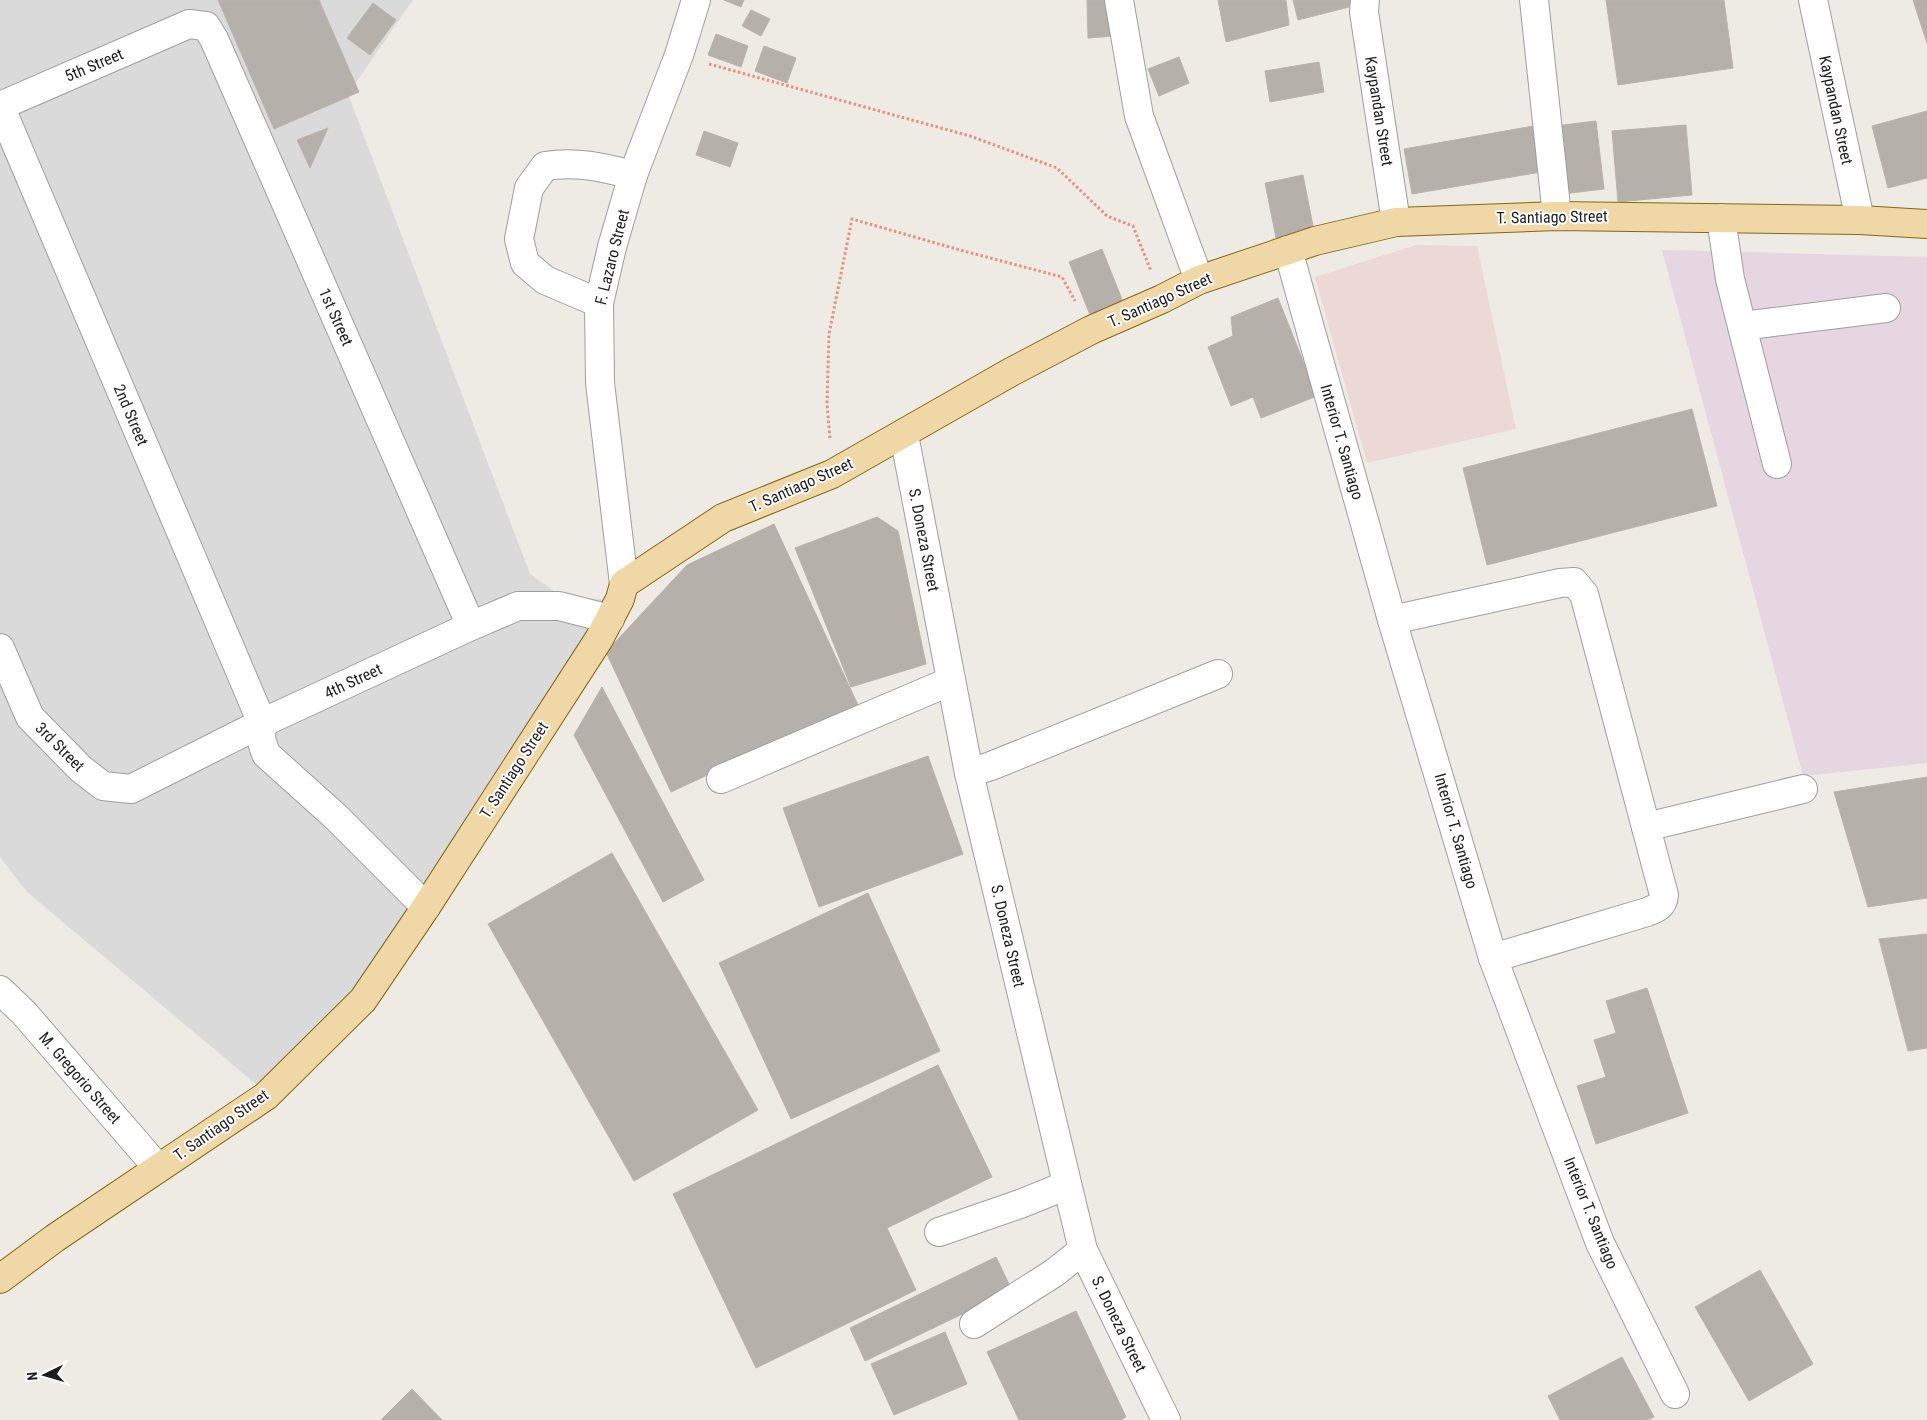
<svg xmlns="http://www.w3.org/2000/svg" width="1927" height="1420" viewBox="0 0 1927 1420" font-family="'Roboto Condensed',sans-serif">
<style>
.residential{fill:#dbdada}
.commercial{fill:#ecd8d5}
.industrial{fill:#e5d6e1}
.building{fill:#b5b0aa;stroke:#bcb3a8}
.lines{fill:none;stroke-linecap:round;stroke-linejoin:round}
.minor-casing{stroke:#9e9e9e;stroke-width:30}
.major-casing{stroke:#836912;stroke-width:30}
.path{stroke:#e8907a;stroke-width:3;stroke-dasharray:2.5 2.5;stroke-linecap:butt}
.minor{stroke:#fff;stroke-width:28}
.major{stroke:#f0d7a6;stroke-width:28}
.labels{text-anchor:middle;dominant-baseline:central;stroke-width:4;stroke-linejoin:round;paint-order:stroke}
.street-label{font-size:16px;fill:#1d1d1d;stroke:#fff}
</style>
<rect width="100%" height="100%" fill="#edebe4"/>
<polygon class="residential" points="0,0 413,0 348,94 530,574 561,596 611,600 428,897 341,1010 263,1090 27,892 0,857"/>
<polygon class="commercial" points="1416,245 1477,246 1516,429 1367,463 1315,277"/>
<polygon class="industrial" points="1662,250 1927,257 1927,763 1803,776"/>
<g class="building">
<polygon points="218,0 319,0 359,92 274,129"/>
<polygon points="724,0 744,0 741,7"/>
<polygon points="1087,0 1112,0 1113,36 1088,38"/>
<polygon points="1218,0 1286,0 1289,25 1226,42"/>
<polygon points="1293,0 1352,0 1353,6 1298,20"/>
<polygon points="1606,0 1724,0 1733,68 1618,85"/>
<polygon points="1913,0 1927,0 1927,43"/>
<polygon points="373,3 396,20 370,55 347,38"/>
<polygon points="751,10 770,19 761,36 742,26"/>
<polygon points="716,34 748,46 741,67 708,55"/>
<polygon points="764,46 796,58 787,83 755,71"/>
<polygon points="1179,57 1189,83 1159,96 1148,69"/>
<polygon points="1319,62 1324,92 1270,102 1265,71"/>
<polygon points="1927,111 1927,178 1888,188 1872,126"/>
<polygon points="1596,121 1604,189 1562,194 1555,126"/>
<polygon points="1539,125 1547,171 1412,194 1404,149"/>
<polygon points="1686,125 1692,195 1618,202 1612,131"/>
<polygon points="328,128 310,168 297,140"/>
<polygon points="704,131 738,143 730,167 696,155"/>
<polygon points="1303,175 1314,231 1276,238 1265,183"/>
<polygon points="1102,249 1127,312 1094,325 1069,262"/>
<polygon points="1278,298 1317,396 1261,418 1253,397 1231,406 1208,347 1233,336 1231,317"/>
<polygon points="1692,409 1717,506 1487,565 1463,468"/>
<polygon points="877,517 898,531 926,664 851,687 795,548"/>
<polygon points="774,524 858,705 671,792 606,652 687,565"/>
<polygon points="602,687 704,880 663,902 574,735"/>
<polygon points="928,756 963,854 819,907 783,808"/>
<polygon points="1927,777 1927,898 1868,907 1834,792"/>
<polygon points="612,853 758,1110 634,1181 488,924"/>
<polygon points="868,893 940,1051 791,1119 719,963"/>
<polygon points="1927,934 1927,1048 1908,1051 1879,939"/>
<polygon points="1647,988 1688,1113 1596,1144 1577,1086 1606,1077 1594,1040 1616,1033 1606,1001"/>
<polygon points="938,1065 992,1177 887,1228 916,1290 756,1368 673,1194"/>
<polygon points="996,1257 1012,1290 865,1361 850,1328"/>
<polygon points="1760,1270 1813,1364 1749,1401 1695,1307"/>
<polygon points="1076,1311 1126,1417 1121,1420 1019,1420 987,1352"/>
<polygon points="945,1332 967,1384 894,1415 871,1364"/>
<polygon points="1622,1357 1654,1417 1647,1420 1560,1420 1548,1396"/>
<polygon points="412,1389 442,1420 381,1420"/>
</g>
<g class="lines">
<defs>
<g id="minor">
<polyline points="1119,0 1139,116 1199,280"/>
<polyline points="1365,0 1364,12 1396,222"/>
<polyline points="1534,0 1557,216"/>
<polyline points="1813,0 1860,220"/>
<polyline points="0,106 262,723 261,739 266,754 336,817 426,907"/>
<polyline points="0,106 189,24 206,26 214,39 471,626"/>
<polyline points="1721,218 1730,279 1777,464"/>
<polyline points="1288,250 1392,620 1493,958 1600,1243 1675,1394"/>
<path d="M599 303 545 280 525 263 519 239 529 188 545 166C576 161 602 167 633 175"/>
<polyline points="1742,326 1886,308"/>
<polyline points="904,435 969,773 1083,1250 1166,1420"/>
<polyline points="624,584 600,383 599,303 612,247 633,175 679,55 696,0"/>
<path d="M1392 620 1560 583 1574 582 1584 594 1664 895C1663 906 1657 908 1647 912L1493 958"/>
<polyline points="0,648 30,717 81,769 103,786 131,789 262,723 471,626 518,606 559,606 610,619"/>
<polyline points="969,773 991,766 1218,674"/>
<polyline points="721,779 951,681"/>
<polyline points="1646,827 1803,789"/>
<polyline points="0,990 24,1013 158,1168"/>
<polyline points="939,1232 1020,1204 1067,1185"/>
<polyline points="974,1324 1054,1273 1083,1250"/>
</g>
<polyline id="major" points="0,1279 55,1238 266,1096 363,1000 426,907 599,639 620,599 624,584 723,518 832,474 1011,372 1091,330 1162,299 1199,280 1315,241 1396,222 1557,216 1860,220 1927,224"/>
</defs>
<use href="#minor" class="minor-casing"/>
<use href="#major" class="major-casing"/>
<g class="path">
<polyline points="709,64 970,136 1057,168 1107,216 1133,226 1151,271"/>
<polyline points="830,438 827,404 829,334 852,219 960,250 1062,277 1075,301"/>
</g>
<use href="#minor" class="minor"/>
<use href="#major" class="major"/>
</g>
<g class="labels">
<g class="street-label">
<text transform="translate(94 65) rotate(-23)">5th Street</text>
<text transform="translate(1836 110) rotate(78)">Kaypandan Street</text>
<text transform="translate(1379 111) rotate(81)">Kaypandan Street</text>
<text transform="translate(1552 217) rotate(-1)">T. Santiago Street</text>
<text transform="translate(612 257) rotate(-76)">F. Lazaro Street</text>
<text transform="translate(1160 300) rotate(-24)">T. Santiago Street</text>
<text transform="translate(336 317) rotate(66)">1st Street</text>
<text transform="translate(131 415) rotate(67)">2nd Street</text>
<text transform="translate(1342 442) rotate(74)">Interior T. Santiago</text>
<text transform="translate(801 485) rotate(-24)">T. Santiago Street</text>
<text transform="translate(924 540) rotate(79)">S. Doneza Street</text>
<text transform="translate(353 681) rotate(-25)">4th Street</text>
<text transform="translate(60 747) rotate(45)">3rd Street</text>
<text transform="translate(514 770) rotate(-57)">T. Santiago Street</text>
<text transform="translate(1456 831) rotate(74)">Interior T. Santiago</text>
<text transform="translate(1008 936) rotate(77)">S. Doneza Street</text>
<text transform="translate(80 1078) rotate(49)">M. Gregorio Street</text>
<text transform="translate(221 1125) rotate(-35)">T. Santiago Street</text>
<text transform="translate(1591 1213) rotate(68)">Interior T. Santiago</text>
<text transform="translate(1119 1324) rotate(64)">S. Doneza Street</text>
</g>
</g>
<g transform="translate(45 1375) rotate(265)" stroke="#ffffff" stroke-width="4" paint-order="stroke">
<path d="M0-4L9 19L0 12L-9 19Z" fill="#1d1d1d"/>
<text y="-8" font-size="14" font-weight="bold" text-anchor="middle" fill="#1d1d1d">N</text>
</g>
</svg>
